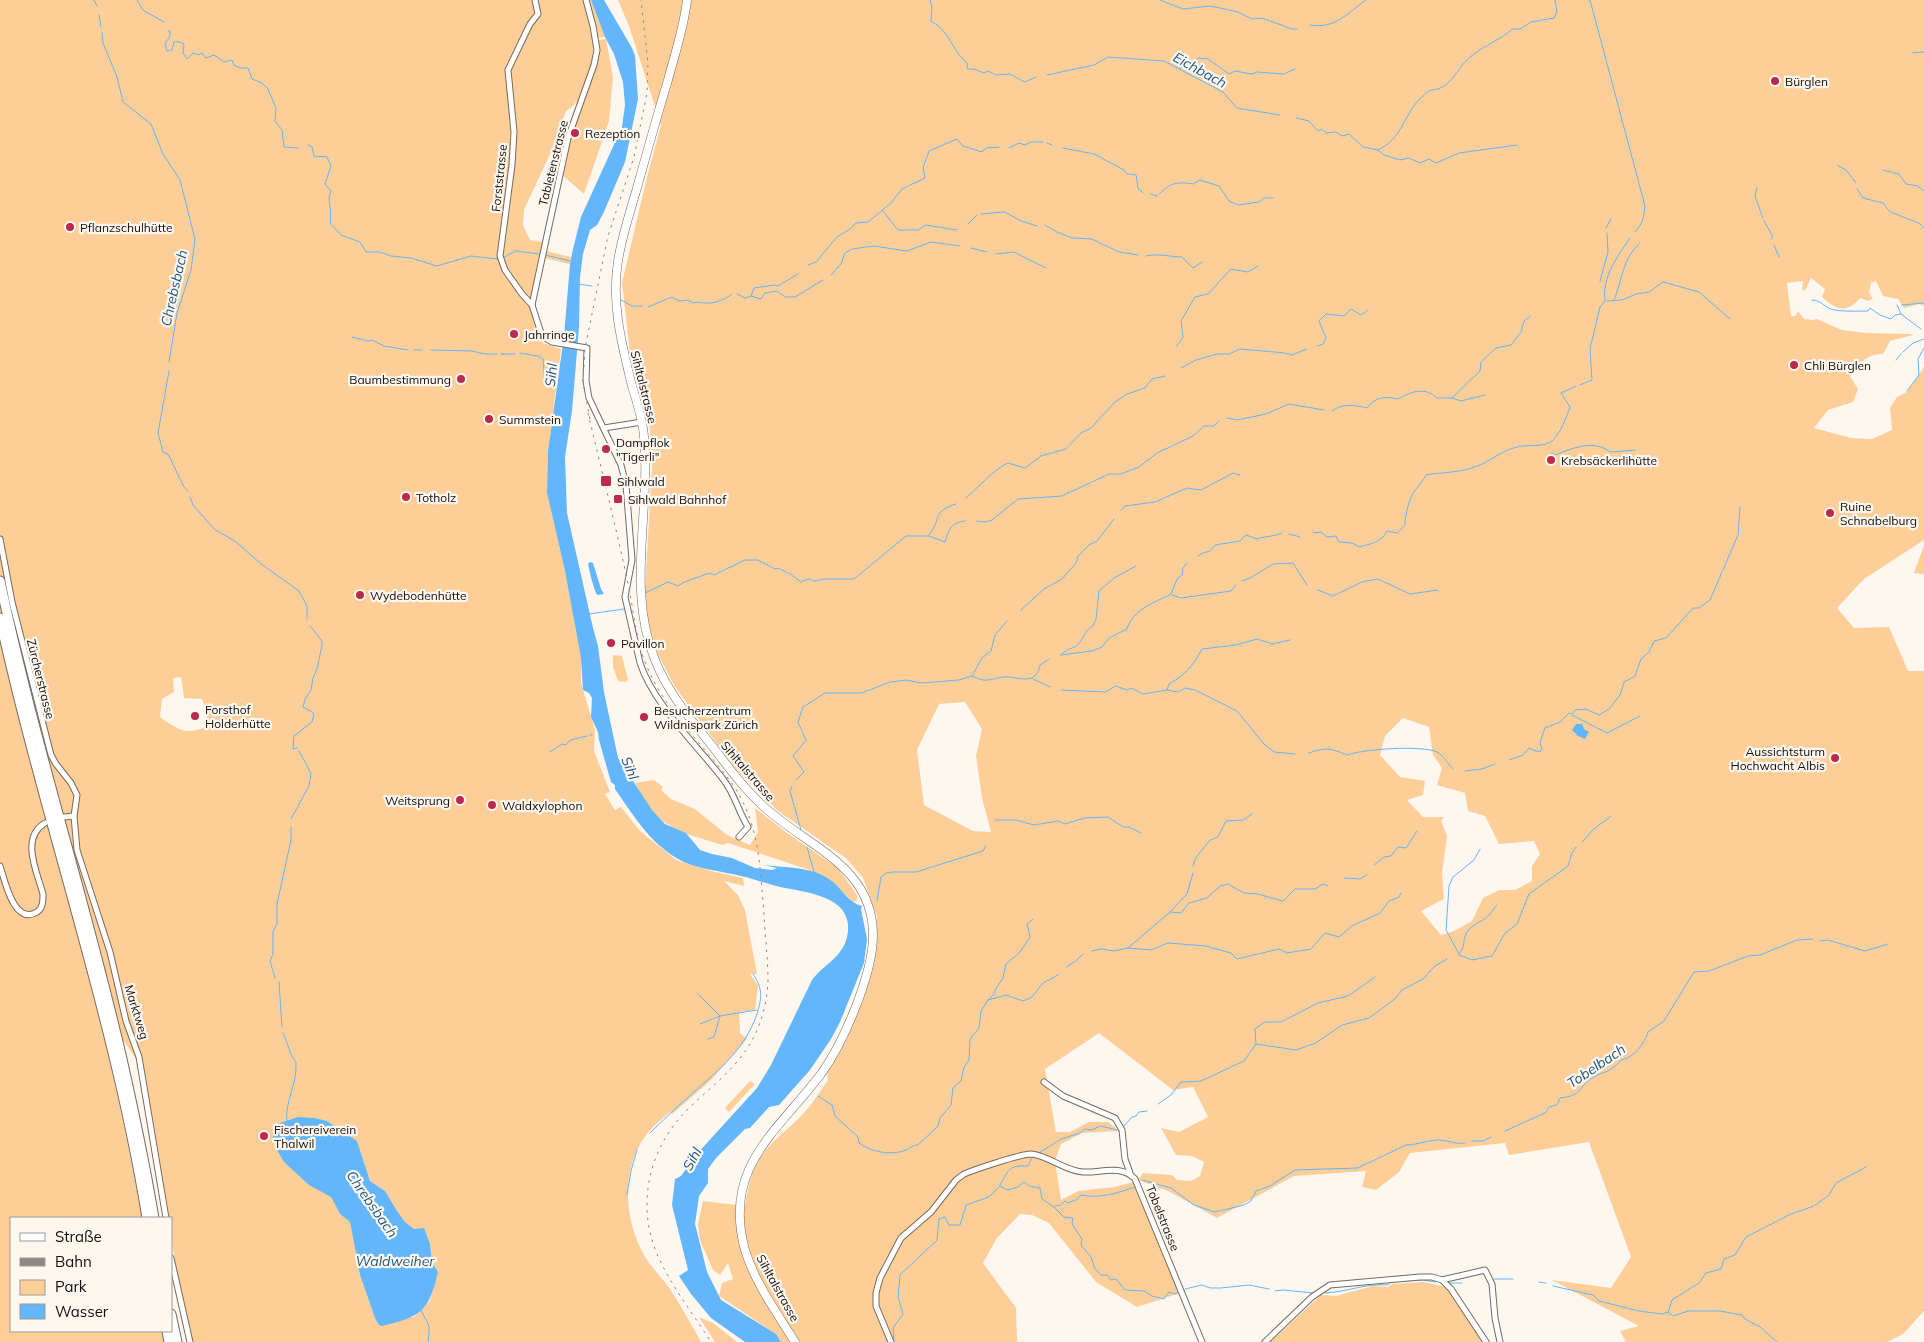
<svg xmlns="http://www.w3.org/2000/svg" width="1924" height="1342" viewBox="0 0 1924 1342" font-family="Mulish,sans-serif">
<style>
.green{fill:#fece98;fill-rule:evenodd}
.water{fill:#62b6f9}
.lines{fill:none;stroke-linecap:round;stroke-linejoin:round}
.stream{stroke:#62b6f9;stroke-width:1}
.minor-casing{stroke:#766a5c;stroke-width:7}
.primary-casing{stroke:#766a5c;stroke-width:9}
.motorway-casing{stroke:#766a5c;stroke-width:11}
.minor{stroke:#fff;stroke-width:5}
.primary{stroke:#fff;stroke-width:8}
.motorway{stroke:#fff;stroke-width:9}
.rail{stroke:#8c8781;stroke-width:1;stroke-dasharray:2.5 5;stroke-linecap:butt}
.poi-dot{fill:#bb2a4b;stroke:#fdf7f0;stroke-width:2}
.labels{text-anchor:middle;dominant-baseline:central;stroke-width:4.5;stroke-linejoin:round;paint-order:stroke}
.poi-label{font-size:12px;fill:#130e09;stroke:#fdf7f0;text-anchor:start}
.street-label{font-size:12px;fill:#130e09;stroke:#fdf7f0}
.water-label{font-size:14px;font-style:italic;fill:#1a5783;stroke:#fdf7f0}
</style>
<rect width="100%" height="100%" fill="#fdf7f0"/>
<g class="green">
<path d="M0 0H591L605 37 593 38C595 59 586 101 566 111L550 154 524 210 523 225 530 240 544 242 542 250 571 257 570 264 540 257 529 306 543 343 561 349 548 451 547 493 565 571 581 658V683L595 730 594 751 610 792 605 794 615 810 621 807 640 831 676 860 711 871 743 878 744 886 724 881 738 895 745 910 757 974H750L758 986 755 1010 739 1012 740 1033 747 1039 710 1081 672 1114 670 1112C664 1117 658 1122 652 1128 621 1161 622 1214 643 1253 650 1267 662 1277 670 1289 681 1306 691 1324 701 1342H193C184 1301 171 1261 171 1218H168L144 1070 123 1040 76 865 60 870C92 985 121 1100 142 1218H11V1331H162L164 1342H0ZM181 677 184 698 202 699 207 714 206 727C184 736 178 729 160 717L162 699 174 692 173 678ZM327 1121 357 1141 370 1181 385 1191 397 1211 405 1222 430 1244 432 1262 438 1272 430 1301 414 1317 375 1318 360 1275 350 1222 340 1214 331 1197Z"/>
<path d="M618 0H1924V306L1919 304 1904 308 1898 299 1883 296 1876 281 1871 283 1869 293 1873 299 1868 301 1860 298C1847 314 1836 310 1822 297L1825 289 1811 278 1805 291 1802 289 1803 281 1787 283 1791 316H1795L1798 311 1804 319 1812 320 1817 319 1842 330 1866 333 1911 334 1913 335 1890 341 1883 354C1866 354 1859 364 1850 376L1858 389 1853 402 1828 410 1814 428 1851 438 1872 439 1892 430 1890 408 1897 397 1907 392 1924 367V540L1864 579 1837 608 1854 628 1889 627 1908 671H1924V1311L1903 1334 1887 1342H1626L1620 1331 1639 1326 1552 1280 1611 1288 1631 1257 1589 1142 1509 1155 1505 1143 1410 1153 1399 1172 1376 1190 1362 1187 1366 1171 1294 1176 1217 1218 1168 1191 1138 1180 1143 1173 1172 1175 1177 1180 1191 1181 1200 1176 1204 1162 1192 1156 1176 1155 1161 1128 1179 1132 1208 1117 1193 1087 1173 1090 1099 1033 1045 1069 1056 1132H1070L1089 1122H1108L1119 1131 1082 1133 1061 1144 1055 1161 1061 1200 1078 1191 1114 1187 1134 1182 1180 1293 1137 1307 1096 1282 1049 1223 1032 1215 1020 1214 997 1238 983 1263 1016 1308 1017 1342H781L776 1334 719 1296 722 1283 733 1279 728 1263 720 1275 713 1270 700 1240 698 1224 703 1201 745 1206C748 1191 750 1175 758 1162 767 1145 781 1135 795 1122 808 1110 818 1095 828 1080L827 1072 847 1039 874 965 877 916 863 878 847 859 778 811 734 767 675 687 658 654 648 622 645 589 652 468 650 429 631 361 622 283 647 177 661 125 629 26ZM965 702 982 729 976 756 982 798 991 832 973 831 924 805 917 750 939 704ZM1403 718 1429 727 1433 755 1442 768 1437 785 1465 793 1468 811 1485 816 1499 844 1534 841 1540 854 1532 866V881L1515 890H1499L1483 898 1472 921 1454 931 1441 935 1421 911 1444 899 1442 873 1447 836 1441 821 1444 817H1423L1407 800 1423 795 1425 781 1400 777 1380 755 1385 736Z"/>
<polygon points="606,39 613,77 609,121 584,194 561,174 569,137 596,63 597,40"/>
<polygon points="1924,545 1924,574 1914,573"/>
<polygon points="613,655 622,656 628,680 626,682 618,681 613,667"/>
<path d="M654 780 663 787 661 790 671 799 695 809 727 835 750 845 758 832 755 808 787 833 838 868 857 895V901L853 902 831 880 807 869 728 843 722 845C697 837 668 831 652 810 645 802 640 792 635 783Z"/>
<polygon points="750,1081 755,1084 729,1112 725,1108"/>
<polygon points="1424,1282 1446,1287 1482,1342 1270,1342 1321,1295 1336,1296 1373,1286 1388,1287 1392,1284"/>
<polygon points="699,1317 713,1323 737,1342 715,1342"/>
</g>
<g class="water">
<path d="M591 0H604L632 48 635 56 638 99 625 162 604 212 597 225 590 230 583 254 580 277 579 327 572 411 565 457 567 513 593 628 598 646 604 692 618 758 652 810 665 824 686 833 700 850 712 854 732 858 755 868 772 870 777 868 764 865C787 868 812 866 832 881 842 889 849 903 862 906L861 909 867 939 864 963 840 1022 831 1039 810 1070 779 1105 769 1107 750 1128 745 1129 716 1158 708 1169V1183L699 1196 695 1224 707 1272 721 1300 776 1334 781 1342H745L711 1318 691 1294 679 1276 688 1270 672 1205 675 1179 681 1176 696 1155 757 1088 771 1065 812 980C823 965 843 957 847 937 856 898 811 893 785 888 770 885 755 879 741 876 722 871 695 869 678 859 650 843 633 815 615 789V785L611 782 599 740 598 732 591 717 592 698 589 693 583 690 581 658 565 571 547 493 548 451 564 336 570 264 573 249 581 217 622 127 625 105 623 82 614 54 605 37Z"/>
<path d="M590 562 593 563 601 589 604 594 597 595C593 587 590 573 588 564Z"/>
<polygon points="1576,724 1582,724 1584,729 1589,732 1585,739 1578,736 1572,730"/>
<path d="M298 1117 314 1118 327 1121 357 1141 370 1181 385 1191 397 1211 405 1222 414 1229 424 1228 430 1244 432 1262 438 1272C429 1312 420 1317 382 1326L379 1325 375 1318 360 1275 350 1222 340 1214 331 1197 309 1185 284 1162 277 1150 273 1136 277 1124Z"/>
</g>
<g class="lines">
<g class="stream">
<polyline points="94,0 97,6"/>
<polyline points="137,0 143,10 164,22"/>
<path d="M930 0 932 7 931 21C945 29 948 38 956 50 959 56 965 60 968 65L967 67 968 69H974L984 73 988 71 996 75 1010 74 1025 82 1036 77"/>
<polyline points="1160,0 1183,9 1210,6 1225,9 1238,12 1252,19 1262,18 1292,29 1297,29"/>
<path d="M1590 0 1645 206C1644 216 1643 224 1635 232"/>
<polyline points="99,15 101,27"/>
<path d="M1310 25C1336 29 1346 14 1366 0"/>
<polyline points="168,31 170,31 170,36 165,44 167,51 172,50 174,42 180,42 184,44 183,53 187,59 193,53 198,55 202,53 206,58 214,55 224,62 232,60 234,65 240,68 248,68 252,79 262,83 268,89 276,108 275,121 282,130 284,147 298,148"/>
<polyline points="102,33 103,43 117,77 123,102 151,124 163,154 180,180 195,239 191,270 177,313 169,362"/>
<polyline points="1913,53 1924,52"/>
<polyline points="1180,69 1185,64 1195,62 1198,58 1208,59 1229,74 1235,71 1251,74 1257,72 1284,74 1295,69"/>
<polyline points="1047,75 1094,65 1108,57 1164,61 1223,92 1237,108 1280,115"/>
<path d="M1296 118 1309 121 1318 131 1322 129 1326 133 1336 132 1342 136 1349 134 1363 147 1378 150C1398 140 1401 126 1413 107 1417 101 1424 95 1430 90 1451 90 1456 69 1470 57 1483 46 1500 40 1513 29H1520L1531 22 1554 18 1557 12 1555 0"/>
<polyline points="1047,143 1052,145"/>
<path d="M308 145 312 147 314 156 327 157 331 166 325 184 331 191C326 202 333 210 330 223L341 235 360 242 366 252H380L391 256 411 258 437 266 471 256 498 259"/>
<polyline points="1009,148 1019,143 1025,145 1031,142 1043,142"/>
<polyline points="1063,148 1094,154 1124,170 1127,174 1136,175 1138,188 1143,193"/>
<polyline points="1378,150 1384,155 1400,160 1409,158 1420,163 1429,159 1436,163 1459,153 1517,145"/>
<polyline points="1837,165 1846,170 1856,183"/>
<polyline points="1883,170 1899,174 1906,184 1918,186 1924,191"/>
<polyline points="1757,188 1755,196 1763,218"/>
<polyline points="1857,189 1863,198 1883,203 1890,212 1919,223 1924,228"/>
<path d="M1150 194 1157 196C1169 184 1175 181 1193 184L1200 180 1219 186 1229 201 1238 205 1259 202 1264 198H1273"/>
<polyline points="883,211 898,230 918,230 926,225 957,230"/>
<polyline points="981,214 1005,212 1021,221 1037,226"/>
<polyline points="1764,221 1772,235 1772,239"/>
<polyline points="968,224 977,215"/>
<polyline points="1045,225 1057,232 1072,238 1092,239 1119,252 1138,255"/>
<polyline points="1606,228 1611,219"/>
<polyline points="1774,245 1779,257"/>
<polyline points="971,248 987,252"/>
<polyline points="996,254 1014,252 1046,268"/>
<polyline points="545,255 570,261"/>
<path d="M1146 256C1158 253 1170 257 1182 257L1193 268 1202 262"/>
<polyline points="503,258 515,251 540,254"/>
<polyline points="808,265 816,262 837,237 850,229 856,223 868,222 891,203 902,189 925,178 923,168 929,151 957,139 963,146 982,152 986,148 999,147"/>
<polyline points="831,275 841,264 845,253 852,249 874,246 907,251 931,242 960,246"/>
<polyline points="1600,281 1608,252 1607,233"/>
<polyline points="578,284 592,286"/>
<polyline points="737,294 745,298 751,296 754,288 774,285 778,286 798,274"/>
<polyline points="751,296 761,299 765,293 777,291 785,297 795,297 823,280"/>
<polyline points="621,300 632,306 642,306"/>
<path d="M1614 300C1623 278 1622 259 1640 243"/>
<path d="M1812 300C1823 301 1822 306 1831 309 1839 312 1859 311 1868 311L1870 308 1880 315 1891 319 1895 315 1901 314"/>
<polyline points="1607,301 1622,300 1636,294 1649,292 1663,282 1699,292 1730,319"/>
<polyline points="1897,305 1901,314 1921,329"/>
<polyline points="1902,305 1924,303"/>
<path d="M648 307 672 297 680 301 687 300 693 303C699 301 700 303 705 303 714 304 726 299 732 294"/>
<polyline points="352,337 368,341 372,340 384,346 408,350"/>
<polyline points="1177,346 1183,337 1181,321 1195,297 1208,294 1231,269 1248,272 1258,266"/>
<polyline points="1318,346 1323,344 1326,338 1319,321 1326,314 1344,316 1351,309 1361,315 1368,310"/>
<polyline points="414,350 422,350"/>
<polyline points="431,350 472,351 485,354 497,354"/>
<polyline points="1903,352 1913,343 1924,339"/>
<polyline points="520,353 537,356"/>
<polyline points="504,354 501,354 515,354"/>
<polyline points="538,356 543,359 545,384"/>
<polyline points="1896,360 1901,354"/>
<polyline points="1181,368 1196,360 1217,354 1229,354 1240,349 1285,353 1292,355 1307,349"/>
<polyline points="169,371 158,433 163,452 168,454 184,487 188,491"/>
<polyline points="550,384 557,384"/>
<path d="M1580 385 1592 380 1590 349 1600 307 1605 301C1602 277 1617 257 1630 238"/>
<polyline points="1907,391 1919,375 1918,359 1924,348"/>
<polyline points="1452,398 1461,401 1485,395"/>
<path d="M1332 411C1342 403 1355 405 1367 408 1375 397 1385 396 1398 399 1410 392 1425 386 1437 398H1452L1480 371 1481 362 1496 348 1511 345 1521 332 1524 321 1531 316"/>
<polyline points="1227,418 1237,420 1266,414 1289,404 1324,410"/>
<path d="M1551 453 1555 455C1573 448 1594 439 1610 452L1635 450"/>
<polyline points="190,497 193,505 214,529 236,542 260,563 299,591 307,606 307,619"/>
<path d="M966 498C980 486 993 470 1008 463L1025 468 1041 456 1066 449 1081 433 1091 428 1115 402 1127 394 1145 388 1152 379 1165 376"/>
<polyline points="1121,510 1125,506 1155,502 1187,488 1201,490 1233,473 1240,475"/>
<polyline points="976,521 985,522 992,520 1018,499 1062,496 1109,474 1121,474 1139,467 1157,453 1193,436 1204,426 1214,426 1219,421"/>
<path d="M1314 533 1321 532 1327 537 1336 536 1339 542 1352 543 1359 547C1370 544 1382 542 1387 531L1397 533 1405 525C1405 515 1409 497 1416 489 1420 484 1423 481 1426 475 1442 472 1459 473 1475 467 1489 462 1503 450 1517 447 1528 444 1543 448 1552 441 1561 433 1566 418 1570 407L1561 393 1576 386"/>
<polyline points="1289,534 1300,537"/>
<path d="M929 535C942 519 932 511 956 504"/>
<path d="M1198 556 1203 553 1210 551 1215 545 1240 541 1246 535 1257 539C1265 536 1273 537 1282 533"/>
<polyline points="1242,581 1250,578 1273,564 1293,563 1307,585"/>
<polyline points="1318,590 1333,596 1362,582 1378,579 1410,594 1438,590"/>
<path d="M645 593 668 582 678 586C688 579 698 578 709 573L714 575 745 560H758L775 569 778 568 790 574 801 582 808 579 815 581 824 579H854L906 536H929L945 542C949 528 951 523 965 521"/>
<polyline points="1172,595 1181,598 1231,591 1236,585"/>
<polyline points="1021,610 1044,589 1062,579 1076,563 1078,556 1089,545 1097,541 1114,519"/>
<polyline points="589,614 624,609"/>
<path d="M1061 655 1092 651 1102 647 1109 638 1127 629C1133 609 1154 603 1171 594L1177 579 1182 575 1183 568 1187 563"/>
<path d="M1061 655C1066 649 1071 649 1076 646 1084 640 1084 630 1093 626L1096 619 1099 591 1114 578 1136 566"/>
<polyline points="972,676 982,658 991,651 995,635 1007,621"/>
<polyline points="1033,679 1050,687"/>
<polyline points="1061,690 1105,692 1116,686 1127,690 1131,688 1143,694 1167,690 1178,692 1185,688 1195,690 1237,711 1264,744 1274,752 1295,754"/>
<path d="M1167 690 1169 684C1185 675 1193 666 1202 649L1236 645 1257 639 1272 644 1290 640"/>
<polyline points="1572,715 1607,733 1640,716"/>
<polyline points="590,735 592,735"/>
<polyline points="297,748 293,749 294,736 312,722 314,713 303,707 305,699 311,690 313,678 317,669 322,645 322,641 310,626"/>
<polyline points="550,752 562,744 566,745 570,740 587,736"/>
<path d="M1309 753C1326 747 1331 748 1347 755 1364 749 1422 745 1437 752 1443 755 1448 764 1453 769"/>
<polyline points="1509,760 1523,755 1529,748 1538,752 1542,750 1540,742 1545,728 1560,722 1569,713 1572,714 1575,710 1586,709 1599,715 1609,709 1620,695 1624,682 1635,676 1641,659 1649,652 1654,641 1666,638 1693,608 1699,608 1710,600 1738,535 1740,507"/>
<polyline points="1465,771 1482,769 1495,764"/>
<path d="M796 780 804 772 793 756 806 740 798 722 803 707 825 693H862L890 682 906 680 922 683 959 680 972 676C975 677 980 680 983 680 991 681 1000 676 1008 677 1022 678 1036 685 1040 665L1049 659"/>
<polyline points="792,786 790,791 801,830"/>
<polyline points="291,819 309,786 311,773 299,751"/>
<polyline points="995,820 1016,820 1034,825 1058,821 1065,824 1084,818 1108,817 1123,827 1129,827 1141,833"/>
<path d="M1582 842C1587 838 1589 833 1594 829 1599 824 1605 822 1611 816"/>
<polyline points="807,847 814,872"/>
<polyline points="1374,865 1384,857 1391,856 1398,847 1406,848 1417,831"/>
<polyline points="1193,866 1195,859 1210,840 1218,837 1226,821 1243,820 1252,814"/>
<polyline points="1344,878 1360,879 1367,875"/>
<polyline points="877,901 881,877 886,873 893,872 916,872 983,851 986,846"/>
<polyline points="1170,912 1181,913 1189,903 1207,898 1220,886 1228,884 1244,893 1258,894 1283,901 1295,889 1315,889 1323,884 1328,886"/>
<polyline points="1820,941 1828,940 1865,951 1888,944"/>
<polyline points="1128,948 1151,950 1168,943 1206,946 1231,953 1237,959 1279,949 1287,953 1311,949 1325,933 1339,937 1352,926 1380,913 1389,901 1399,897 1401,893"/>
<polyline points="1092,951 1101,949 1113,951 1128,948 1170,912 1187,894 1193,873"/>
<polyline points="1459,954 1446,930 1449,886 1453,877 1474,860 1480,849"/>
<path d="M1459 954C1466 947 1462 940 1467 932 1474 923 1479 923 1486 918 1490 915 1493 909 1497 905"/>
<polyline points="1459,955 1472,960 1492,956 1505,933 1517,924 1529,894 1568,866 1572,853 1576,847"/>
<polyline points="1066,967 1076,961 1083,954"/>
<polyline points="275,978 270,961 273,954 273,931 277,924 277,904 291,840 291,827"/>
<polyline points="279,982 282,1027"/>
<polyline points="699,995 720,1016"/>
<polyline points="988,1000 995,993 995,990 1003,978 1006,964 1020,952 1030,937 1027,924 1033,919"/>
<polyline points="700,1024 720,1016 757,1010"/>
<path d="M283 1033C288 1043 289 1054 296 1062 296 1068 296 1076 294 1082 291 1094 285 1110 287 1121"/>
<polyline points="708,1039 714,1037 720,1016"/>
<polyline points="1256,1044 1255,1029 1265,1022 1281,1022 1318,1003 1348,996 1375,977"/>
<path d="M818 1096 832 1105 835 1116 858 1137 859 1143C872 1152 891 1156 906 1150 911 1148 912 1145 918 1145L938 1126 940 1118 951 1105 953 1088 961 1081 964 1067 969 1060 970 1039 979 1028 981 1011 988 1000 1006 995 1023 1001 1032 997 1043 983 1058 975"/>
<polyline points="1158,1104 1171,1095 1181,1082 1201,1081 1244,1061 1256,1044 1296,1050 1316,1043 1342,1025 1369,1018 1395,999 1402,990 1423,979 1435,966 1447,959"/>
<polyline points="1123,1127 1132,1117 1136,1116 1139,1112 1147,1111"/>
<path d="M1505 1131 1545 1113 1549 1107 1557 1105 1560 1098C1584 1095 1576 1089 1592 1078 1605 1070 1609 1074 1621 1060 1634 1058 1645 1043 1648 1032L1664 1021 1694 972 1709 971 1748 956 1760 955 1797 940 1813 939"/>
<path d="M650 1133C662 1121 674 1110 686 1099 715 1073 744 1052 757 1014 762 997 763 989 753 974"/>
<polyline points="1472,1141 1483,1141 1491,1137"/>
<polyline points="1039,1153 1061,1139 1080,1133 1085,1129 1091,1130 1101,1126 1117,1130"/>
<path d="M1142 1180 1171 1188 1194 1205 1215 1212 1244 1205 1251 1201 1256 1191 1270 1186 1295 1170 1358 1168 1406 1145C1417 1145 1425 1141 1436 1140 1445 1139 1455 1145 1465 1143"/>
<path d="M1000 1185C1009 1169 1009 1165 1028 1166L1032 1158"/>
<polyline points="627,1195 631,1171 637,1150"/>
<path d="M1055 1206 1061 1205 1065 1201 1068 1203 1078 1199 1081 1195C1100 1199 1117 1193 1135 1187"/>
<polyline points="1494,1279 1513,1279"/>
<polyline points="1539,1282 1546,1283"/>
<polyline points="1450,1283 1462,1283"/>
<polyline points="1553,1286 1593,1295 1599,1301 1639,1311 1662,1314 1668,1312 1673,1316 1688,1311 1720,1311 1742,1315 1745,1319 1760,1327 1777,1342"/>
<polyline points="1185,1289 1202,1285 1210,1288 1221,1288 1249,1285 1269,1289"/>
<polyline points="1275,1291 1283,1290 1314,1293"/>
<path d="M1325 1293C1347 1292 1366 1283 1388 1285L1391 1282 1423 1280 1436 1282"/>
<path d="M421 1310C428 1326 431 1322 428 1341L429 1342"/>
<polyline points="1668,1312 1672,1300 1699,1283 1706,1273 1721,1269 1724,1259 1735,1255 1746,1237 1791,1214 1814,1206 1829,1195 1836,1183 1866,1167"/>
<polyline points="893,1341 894,1338 893,1328 903,1314 898,1297 900,1275 937,1240 939,1219 945,1217 949,1225 960,1225 966,1205 989,1197 1000,1186 1007,1190 1018,1187 1024,1182 1029,1186 1040,1188 1042,1199 1054,1207 1064,1217 1073,1218 1072,1224 1082,1239 1081,1245 1091,1257 1095,1269 1101,1275 1107,1275 1111,1280 1116,1279 1125,1290 1144,1291 1152,1296 1164,1299 1169,1292 1175,1294 1179,1292"/>
</g>
<defs>
<g id="minor">
<path d="M535 0 538 14 530 24 508 70 514 132 512 165 500 256 505 270 522 294 532 305 542 336 552 342 587 348 586 381 589 398 621 465 626 485 632 560 625 597 640 663C654 705 696 744 723 779 735 794 738 811 748 827L739 837"/>
<polyline points="532,305 568,138 594,65 597,50 593,26 586,0"/>
<polyline points="604,428 642,422"/>
<polyline points="0,539 12,602 51,755 56,764 71,783 77,795 74,816 77,850 110,952 126,1021 139,1057 166,1218"/>
<polyline points="64,817 74,816"/>
<path d="M0 866C5 881 14 926 37 912 43 908 43 901 43 894 37 872 20 838 45 823"/>
<polyline points="1044,1082 1063,1096 1115,1118 1122,1130 1125,1159 1130,1173"/>
<polyline points="171,1258 190,1342"/>
<polyline points="1442,1280 1451,1289 1486,1342"/>
<path d="M891 1342 876 1306V1293L880 1278 901 1238 931 1212 956 1180 964 1174C976 1169 1021 1154 1031 1154 1048 1155 1064 1171 1083 1172 1100 1173 1121 1164 1135 1179L1202 1342"/>
<polyline points="1265,1342 1312,1297 1330,1285 1420,1277 1432,1277 1442,1280 1485,1270 1492,1284 1495,1318 1500,1342"/>
</g>
<path id="primary" d="M687 0C684 27 675 54 668 80 657 116 647 152 637 188 630 212 622 236 618 261 611 304 622 345 632 386 637 403 643 420 644 437 651 511 626 589 655 660 668 693 691 720 713 747 728 767 743 787 761 804 804 846 873 864 873 935 873 974 844 1042 821 1074 778 1131 722 1167 745 1250 755 1283 777 1313 795 1342"/>
<g id="motorway">
<path d="M0 581C34 742 85 899 122 1059 134 1112 145 1165 154 1218"/>
<path d="M0 618C44 819 114 1014 147 1218"/>
<polyline points="171,1314 177,1342"/>
<polyline points="167,1331 169,1342"/>
</g>
</defs>
<use href="#minor" class="minor-casing"/>
<use href="#primary" class="primary-casing"/>
<use href="#motorway" class="motorway-casing"/>
<use href="#minor" class="minor"/>
<use href="#primary" class="primary"/>
<use href="#motorway" class="motorway"/>
<g class="rail">
<path d="M588 413C601 468 615 523 627 579 634 609 635 641 648 669 666 712 706 747 733 785 760 824 760 869 764 914 765 936 768 958 768 981 767 1007 759 1032 744 1053 728 1075 705 1092 686 1111 650 1148 637 1201 655 1249 668 1282 692 1312 711 1342"/>
<polyline points="590,419 583,383 585,348 608,236 634,157 647,93 648,63 641,0"/>
</g>
</g>
<g class="poi-dot">
<circle cx="1775" cy="81" r="5"/>
<circle cx="575" cy="133" r="5"/>
<circle cx="70" cy="227" r="5"/>
<circle cx="514" cy="334" r="5"/>
<circle cx="1794" cy="365" r="5"/>
<circle cx="461" cy="379" r="5"/>
<circle cx="489" cy="419" r="5"/>
<circle cx="606" cy="449" r="5"/>
<circle cx="1551" cy="460" r="5"/>
<rect x="600" y="475" width="12" height="12" rx="2.5"/>
<circle cx="406" cy="497" r="5"/>
<rect x="613" y="494" width="10" height="10" rx="2.5"/>
<circle cx="1830" cy="513" r="5"/>
<circle cx="360" cy="595" r="5"/>
<circle cx="611" cy="643" r="5"/>
<circle cx="195" cy="716" r="5"/>
<circle cx="644" cy="717" r="5"/>
<circle cx="1835" cy="758" r="5"/>
<circle cx="460" cy="800" r="5"/>
<circle cx="492" cy="805" r="5"/>
<circle cx="264" cy="1136" r="5"/>
</g>
<g class="labels">
<g class="poi-label">
<text x="1785" y="81">Bürglen</text>
<text x="585" y="133">Rezeption</text>
<text x="80" y="227">Pflanzschulhütte</text>
<text x="524" y="334">Jahrringe</text>
<text x="1804" y="365">Chli Bürglen</text>
<text x="451" y="379" text-anchor="end">Baumbestimmung</text>
<text x="499" y="419">Summstein</text>
<text x="616" y="442">Dampflok<tspan x="616" dy="14">"Tigerli"</tspan></text>
<text x="1561" y="460">Krebsäckerlihütte</text>
<text x="617" y="481">Sihlwald</text>
<text x="416" y="497">Totholz</text>
<text x="628" y="499">Sihlwald Bahnhof</text>
<text x="1840" y="506">Ruine<tspan x="1840" dy="14">Schnabelburg</tspan></text>
<text x="370" y="595">Wydebodenhütte</text>
<text x="621" y="643">Pavillon</text>
<text x="205" y="709">Forsthof<tspan x="205" dy="14">Holderhütte</tspan></text>
<text x="654" y="710">Besucherzentrum<tspan x="654" dy="14">Wildnispark Zürich</tspan></text>
<text x="1825" y="751" text-anchor="end">Aussichtsturm<tspan x="1825" dy="14">Hochwacht Albis</tspan></text>
<text x="450" y="800" text-anchor="end">Weitsprung</text>
<text x="502" y="805">Waldxylophon</text>
<text x="274" y="1129">Fischereiverein<tspan x="274" dy="14">Thalwil</tspan></text>
</g>
<g class="street-label">
<text transform="translate(553 163) rotate(-76)">Tabletenstrasse</text>
<text transform="translate(499 178) rotate(-84)">Forststrasse</text>
<text transform="translate(644 387) rotate(76)">Sihltalstrasse</text>
<text transform="translate(41 679) rotate(76)">Zürcherstrasse</text>
<text transform="translate(748 771) rotate(49)">Sihltalstrasse</text>
<text transform="translate(137 1012) rotate(73)">Marktweg</text>
<text transform="translate(1163 1218) rotate(68)">Tobelstrasse</text>
<text transform="translate(778 1288) rotate(61)">Sihltalstrasse</text>
</g>
<g class="water-label">
<text transform="translate(1200 70) rotate(29)">Eichbach</text>
<text transform="translate(174 288) rotate(-77)">Chrebsbach</text>
<text transform="translate(551 375) rotate(-84)">Sihl</text>
<text transform="translate(630 768) rotate(68)">Sihl</text>
<text transform="translate(1596 1066) rotate(-34)">Tobelbach</text>
<text transform="translate(692 1159) rotate(-61)">Sihl</text>
<text transform="translate(372 1204) rotate(55)">Chrebsbach</text>
<text x="395" y="1261">Waldweiher</text>
</g>
</g>
<rect x="10" y="1217" width="162" height="115" fill="#fdf7f0" stroke="#9f9a94"/>
<rect x="20" y="1233" width="25" height="8" fill="#ffffff" stroke="#9f9a94"/>
<text x="55" y="1242" font-size="15" fill="#130e09">Straße</text>
<rect x="20" y="1258" width="25" height="8" fill="#8c8781" stroke="#9f9a94"/>
<text x="55" y="1267" font-size="15" fill="#130e09">Bahn</text>
<rect x="20" y="1280" width="25" height="15" fill="#fece98" stroke="#9f9a94"/>
<text x="55" y="1292" font-size="15" fill="#130e09">Park</text>
<rect x="20" y="1304" width="25" height="15" fill="#62b6f9" stroke="#9f9a94"/>
<text x="55" y="1317" font-size="15" fill="#130e09">Wasser</text>
</svg>
